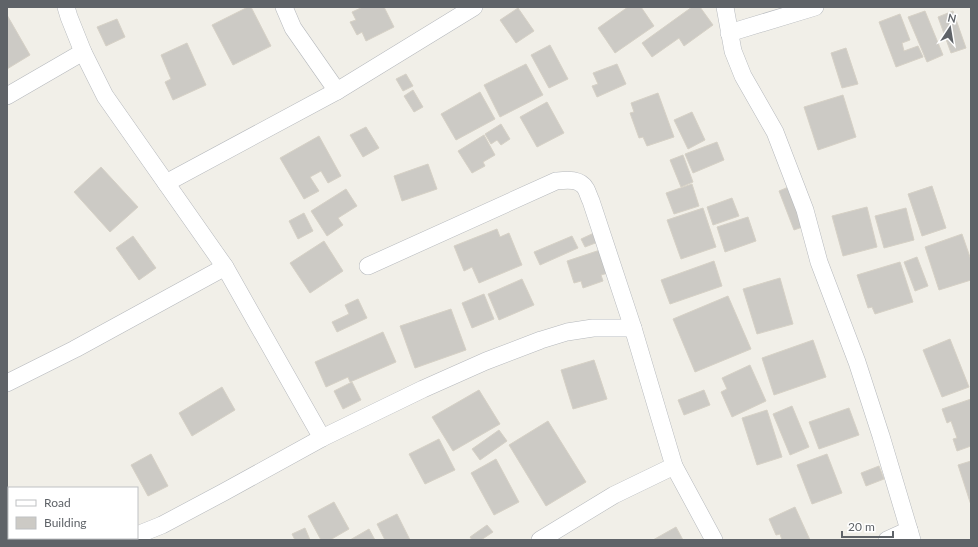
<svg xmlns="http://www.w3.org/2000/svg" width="978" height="547" viewBox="0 0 978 547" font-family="Lato,sans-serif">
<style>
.building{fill:#cccac5;stroke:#d6d1c6}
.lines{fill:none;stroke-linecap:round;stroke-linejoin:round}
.minor-casing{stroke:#b5b8bc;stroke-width:18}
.minor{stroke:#fff;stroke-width:17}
</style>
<rect width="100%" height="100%" fill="#f1efe8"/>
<g class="building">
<polygon points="248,7 251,7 271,46 233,65 212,25"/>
<polygon points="363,7 384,7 394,27 366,41 362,32 357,35 350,22 356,20 352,12"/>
<polygon points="628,7 641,7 654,26 615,53 598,28"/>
<polygon points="692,7 700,7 713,25 684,46 679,38 652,57 642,43"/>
<polygon points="518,8 534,31 516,43 500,20"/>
<polygon points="925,11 943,55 927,62 908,17"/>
<polygon points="953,11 966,48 951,53 938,17"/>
<polygon points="900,14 910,40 902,43 904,51 918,46 923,57 896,67 879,22"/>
<polygon points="7,15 30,55 7,69"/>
<polygon points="117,19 125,37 106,46 97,27"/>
<polygon points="187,43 206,85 173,100 165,82 171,79 161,55"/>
<polygon points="550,45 568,79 549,88 531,55"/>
<polygon points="846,48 858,84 842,88 831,53"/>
<polygon points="526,64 543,95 500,117 484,85"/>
<polygon points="617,64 626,84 597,97 592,86 598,84 593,73"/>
<polygon points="406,74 413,86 403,91 396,79"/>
<polygon points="413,90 423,107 414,112 404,96"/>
<polygon points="480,92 495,119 456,140 441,114"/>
<polygon points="658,93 674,137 647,146 643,137 639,138 630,113 634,112 631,103"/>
<polygon points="843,95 856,137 818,150 804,107"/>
<polygon points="547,102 564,133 537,147 520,117"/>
<polygon points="692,112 705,140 688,149 674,120"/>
<polygon points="501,124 510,139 501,145 497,140 491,144 485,134"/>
<polygon points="366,127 379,148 363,157 350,135"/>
<polygon points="484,135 495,155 483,162 485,166 472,173 458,151"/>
<polygon points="319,136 341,176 328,183 321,171 310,177 319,191 304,199 280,158"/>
<polygon points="717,142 724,160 693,173 685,154"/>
<polygon points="683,155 693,182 681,187 670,160"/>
<polygon points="428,164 437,189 402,201 394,176"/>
<polygon points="101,167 138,207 110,232 74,192"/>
<polygon points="692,184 699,206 674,214 666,193"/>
<polygon points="791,186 805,226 794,230 779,191"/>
<polygon points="932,186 946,228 922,236 908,194"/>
<polygon points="346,189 357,206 338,218 343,225 327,236 311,211"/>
<polygon points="732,198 739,216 713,225 707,207"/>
<polygon points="867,207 877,247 843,256 832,216"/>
<polygon points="703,208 716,247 681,259 667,220"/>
<polygon points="906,208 914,240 884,248 875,216"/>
<polygon points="304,213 313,231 298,239 289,221"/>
<polygon points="748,217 756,241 725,252 717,227"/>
<polygon points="497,229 500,237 509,233 522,265 479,283 472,267 464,271 454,246"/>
<polygon points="594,233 598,242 585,247 581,239"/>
<polygon points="962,234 971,260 971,280 939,290 925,247"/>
<polygon points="133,236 156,268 139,280 116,248"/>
<polygon points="572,236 578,248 540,265 534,252"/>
<polygon points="324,241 343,271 310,293 290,263"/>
<polygon points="600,250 608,273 601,275 603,281 583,288 581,281 574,283 567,261"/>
<polygon points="917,257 928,286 915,291 904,262"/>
<polygon points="714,261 722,286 670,304 661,280"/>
<polygon points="900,262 913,302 875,314 872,307 868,308 857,275"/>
<polygon points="780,278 793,324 757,334 743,289"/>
<polygon points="522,279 534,305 499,320 488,294"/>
<polygon points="484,294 494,319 472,328 462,303"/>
<polygon points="728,296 751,349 695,372 673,319"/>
<polygon points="358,299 367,318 337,332 332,322 349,314 345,305"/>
<polygon points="451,309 466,350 415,368 400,326"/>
<polygon points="383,332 396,362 350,382 348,377 326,387 315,362"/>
<polygon points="950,339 969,387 942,397 923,350"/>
<polygon points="813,340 826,377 774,395 762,358"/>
<polygon points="594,360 607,399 573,409 561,370"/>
<polygon points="750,365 766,401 732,417 721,392 727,389 722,378"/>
<polygon points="352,382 361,400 343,409 334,391"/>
<polygon points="222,387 235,410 192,436 179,413"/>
<polygon points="479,390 500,424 453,451 432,417"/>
<polygon points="704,390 710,405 684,415 678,400"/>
<polygon points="971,399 971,446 957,451 953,439 957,438 951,421 947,423 942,409"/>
<polygon points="792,406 809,447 790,455 773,414"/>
<polygon points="849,408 859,435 819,449 809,422"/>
<polygon points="767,410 782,457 757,465 742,418"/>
<polygon points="548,421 586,482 546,506 509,445"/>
<polygon points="499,430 507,441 480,460 472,449"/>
<polygon points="439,439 455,470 425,484 409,454"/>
<polygon points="151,454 168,486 148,496 131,465"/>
<polygon points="827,454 842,493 812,504 797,465"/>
<polygon points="496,459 519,502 494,515 471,473"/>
<polygon points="971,461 971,505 958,465"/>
<polygon points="879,466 884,479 866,486 861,473"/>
<polygon points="334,502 349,529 330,540 321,540 308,516"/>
<polygon points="795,507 810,540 782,540 780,534 776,535 769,519"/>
<polygon points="397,514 410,540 385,540 377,524"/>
<polygon points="487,525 493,532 481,540 472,540 470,537"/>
<polygon points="676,527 683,540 653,540"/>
<polygon points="305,528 310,540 295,540 292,534"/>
<polygon points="369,529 375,540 350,540"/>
</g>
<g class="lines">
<defs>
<g id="minor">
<polyline points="66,7 69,17 83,52 105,96 225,267 322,438"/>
<polyline points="284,7 293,28 337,91"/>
<polyline points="725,7 733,51 743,76 775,132 805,210 819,262 857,362 881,436 912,540"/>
<polyline points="729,33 815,7"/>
<polyline points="7,96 83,52"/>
<polyline points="166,183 337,91 474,7"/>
<path d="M368 266 556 181C566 180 580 178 586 189 588 193 589 197 591 201L633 328 674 466 714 540"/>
<polyline points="7,383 75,349 225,267"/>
<polyline points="137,535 162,525 224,492 322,438 423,389 486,361 541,340 567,332 593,328 633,328"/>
<polyline points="540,540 614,495 674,466"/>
<polyline points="887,540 909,530"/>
</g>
</defs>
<use href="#minor" class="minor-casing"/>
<use href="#minor" class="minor"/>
</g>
<rect width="978" height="547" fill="none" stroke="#5f6368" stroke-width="16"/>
<rect x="8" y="487" width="130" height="52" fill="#ffffff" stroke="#bfc1c3"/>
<rect x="16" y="500" width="20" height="6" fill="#ffffff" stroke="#bfc1c3"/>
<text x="44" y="507" font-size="12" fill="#5f6368">Road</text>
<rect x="16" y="517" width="20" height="12" fill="#cccac5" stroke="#bfc1c3"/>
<text x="44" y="527" font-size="12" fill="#5f6368">Building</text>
<g transform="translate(950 28) rotate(12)" stroke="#ffffff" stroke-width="3" paint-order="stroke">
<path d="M0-3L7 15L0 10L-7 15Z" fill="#5f6368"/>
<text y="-6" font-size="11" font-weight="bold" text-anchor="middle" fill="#5f6368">N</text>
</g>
<path d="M842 531v6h51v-6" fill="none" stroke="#5f6368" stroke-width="2"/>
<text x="848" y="531" font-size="12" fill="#5f6368" stroke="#ffffff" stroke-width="3" paint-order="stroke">20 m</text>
</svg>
